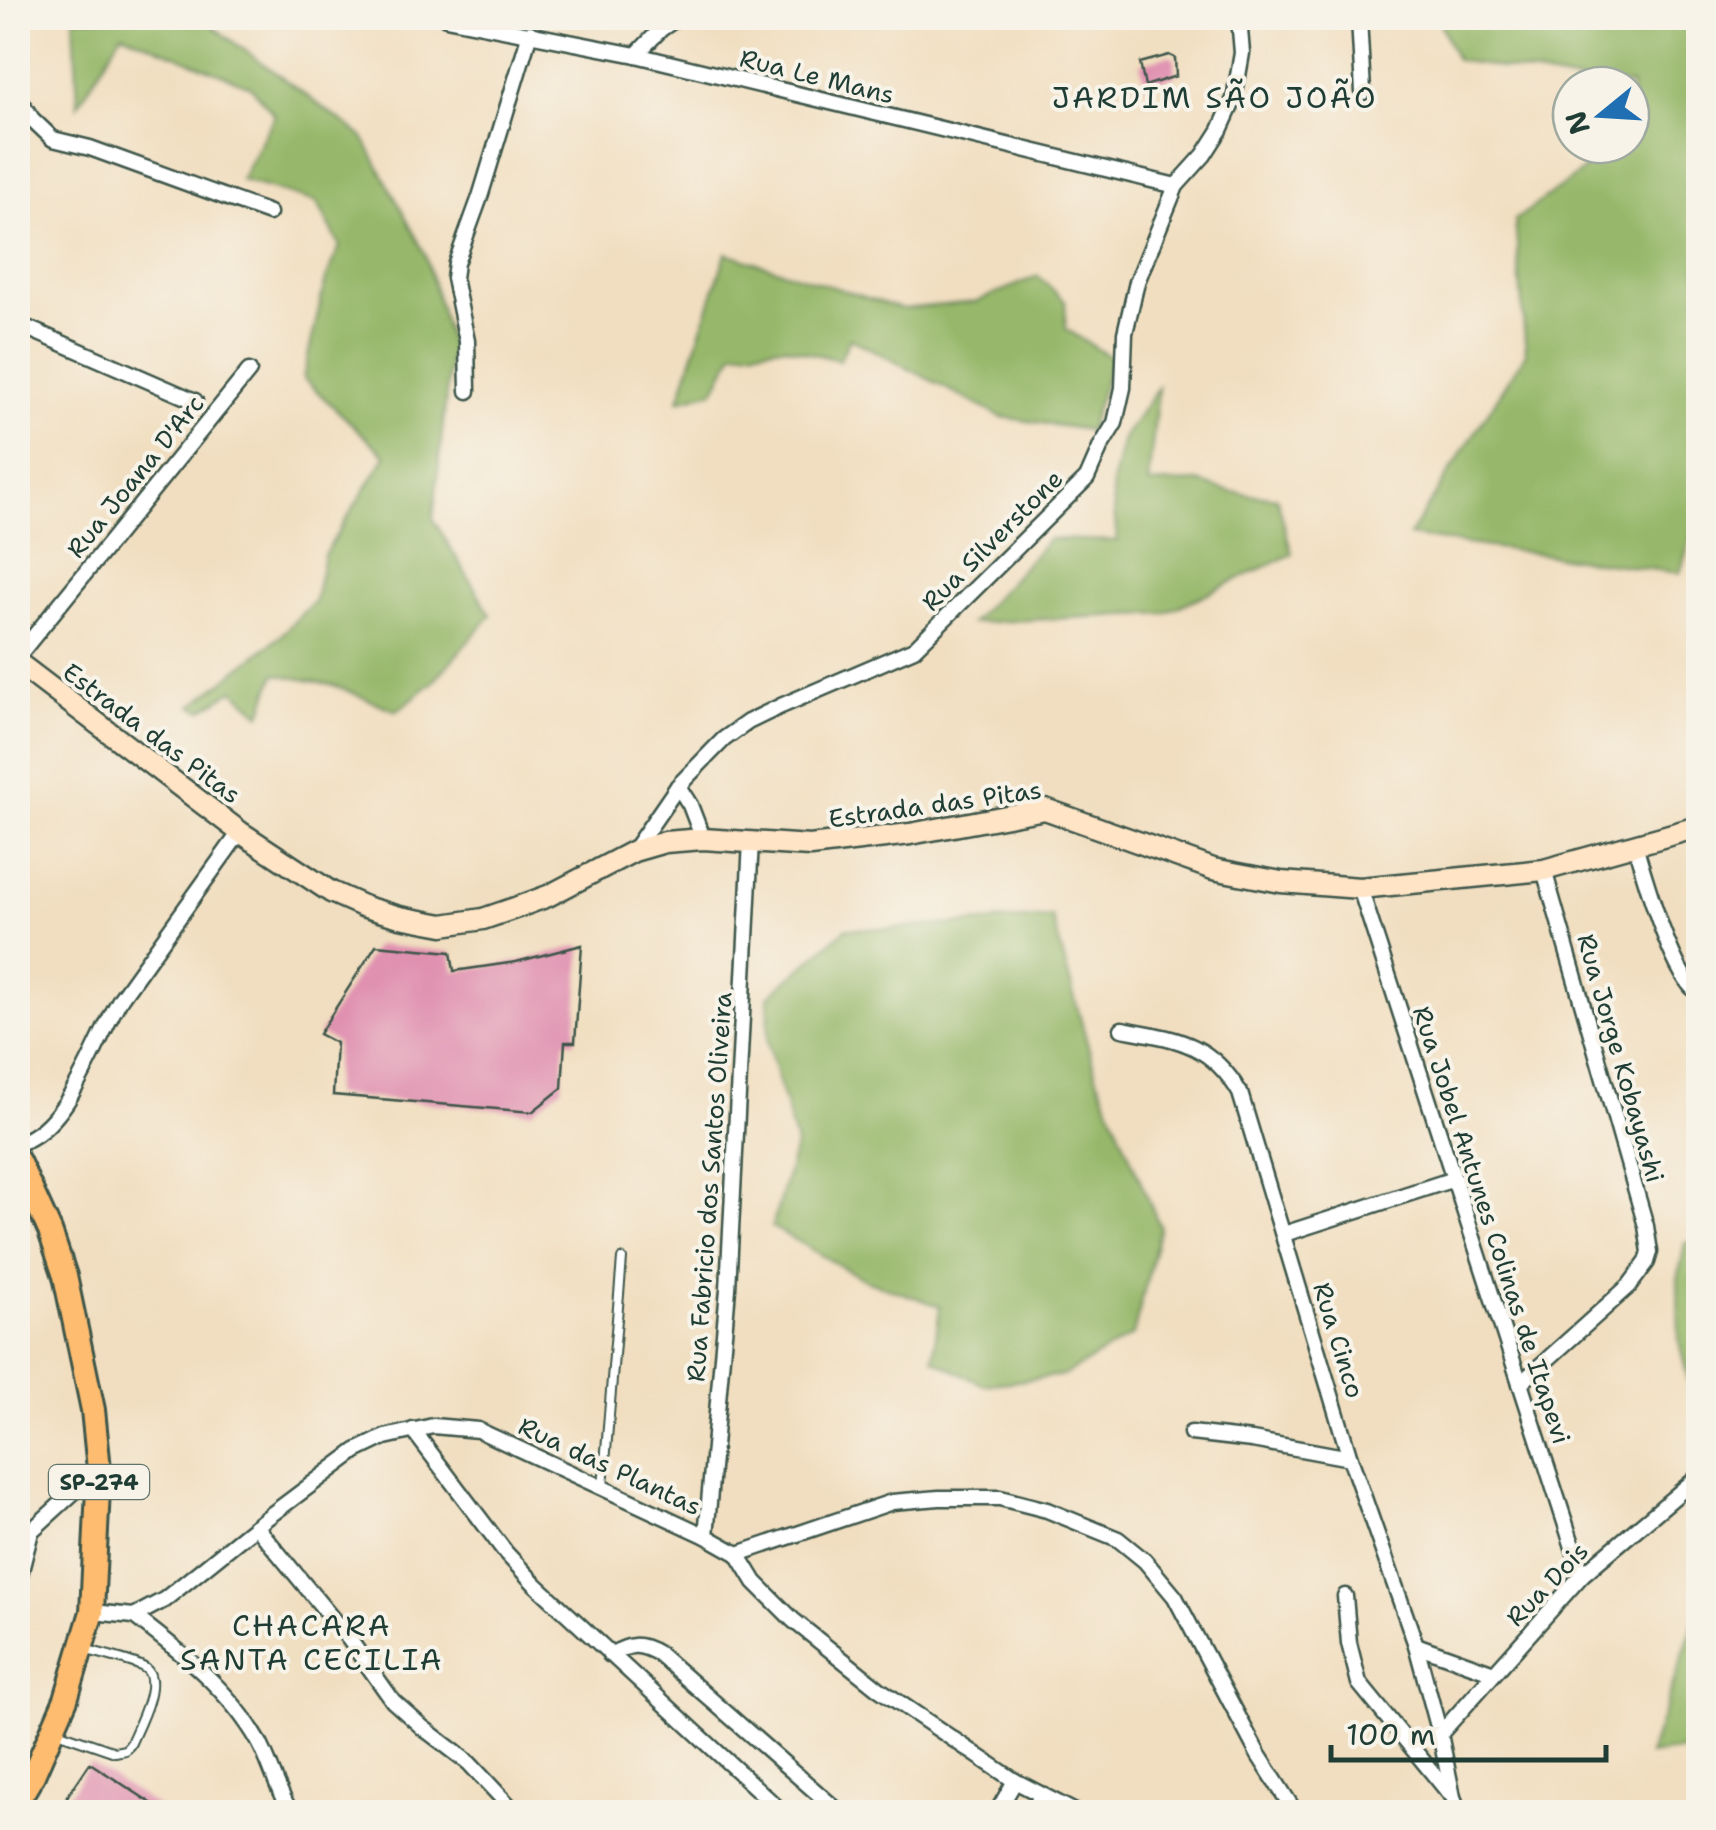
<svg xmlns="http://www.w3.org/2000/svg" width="1716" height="1830" viewBox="0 0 1716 1830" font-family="'Shantell Sans',sans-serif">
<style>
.forest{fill:#97b86b;stroke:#5b7a50;stroke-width:2.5}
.building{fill:#e091b0}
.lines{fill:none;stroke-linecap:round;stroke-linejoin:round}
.lane-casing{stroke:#3e5549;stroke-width:12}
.street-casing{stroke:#3e5549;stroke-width:19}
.secondary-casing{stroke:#3e5549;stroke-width:25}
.primary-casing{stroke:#3e5549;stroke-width:28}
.lane{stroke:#fff;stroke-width:8}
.street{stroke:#fff;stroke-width:14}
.secondary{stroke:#ffe4c6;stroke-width:20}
.primary{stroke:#febc70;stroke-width:22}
.labels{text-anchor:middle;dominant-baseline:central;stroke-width:8;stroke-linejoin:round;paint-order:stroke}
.shield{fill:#f7f3e8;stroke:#60746a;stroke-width:2.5}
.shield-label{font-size:22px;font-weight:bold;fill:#1f3d34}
.street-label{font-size:25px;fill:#1f3d34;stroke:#f7f3e8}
.quarter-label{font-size:30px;letter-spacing:2.5px;fill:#1f3d34;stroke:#f7f3e8}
</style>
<rect width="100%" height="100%" fill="#f7f3e8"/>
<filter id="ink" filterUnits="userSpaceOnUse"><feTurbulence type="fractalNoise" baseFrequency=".01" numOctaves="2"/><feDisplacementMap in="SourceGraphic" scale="20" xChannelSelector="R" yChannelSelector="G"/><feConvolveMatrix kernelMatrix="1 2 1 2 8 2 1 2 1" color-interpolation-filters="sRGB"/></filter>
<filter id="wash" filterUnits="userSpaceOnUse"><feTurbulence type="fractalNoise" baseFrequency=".0048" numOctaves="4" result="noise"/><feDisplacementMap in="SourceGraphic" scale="40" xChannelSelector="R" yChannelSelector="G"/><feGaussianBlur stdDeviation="2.25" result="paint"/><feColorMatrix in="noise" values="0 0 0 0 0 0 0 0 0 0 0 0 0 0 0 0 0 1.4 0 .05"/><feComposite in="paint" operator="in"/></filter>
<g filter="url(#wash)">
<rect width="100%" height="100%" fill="#f1dec0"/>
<g class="forest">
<polygon points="74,18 201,18 363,137 425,254 451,348 433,519 491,615 434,681 397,711 333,685 275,674 261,714 234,690 202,710 192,706 278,638 315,600 324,555 386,456 303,378 326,279 340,246 317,202 241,180 275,115 250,86 122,33 78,105"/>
<polygon points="1438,18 1698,18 1698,514 1680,573 1409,536 1526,353 1515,220 1584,170 1585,145 1631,145 1631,85 1585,85 1585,83 1456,60"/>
<polygon points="726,253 902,309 976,302 1038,276 1065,301 1066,329 1112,358 1089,430 1001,417 850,338 839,360 783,346 734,352 714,391 679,400"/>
<polygon points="1158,388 1148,484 1198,482 1231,492 1277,498 1292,554 1165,613 971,623 1049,539 1117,541 1112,484 1123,438"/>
<polygon points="1052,917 1097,1078 1160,1227 1133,1335 1064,1375 984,1385 933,1359 940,1306 865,1280 772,1227 796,1144 768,1044 769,996 847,928 887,929"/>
<polygon points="1698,1241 1698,1405 1693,1399 1679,1341 1678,1279 1685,1243"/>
<polygon points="1698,1611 1698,1748 1649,1755"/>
</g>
<g id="blocks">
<g class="building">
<polygon points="1169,55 1175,58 1176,76 1145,86 1140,63"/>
<polygon points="376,945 451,952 454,971 516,962 582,945 575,1042 565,1042 562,1088 532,1112 333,1095 336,1043 319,1034"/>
<polygon points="90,1763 165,1812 57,1812"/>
</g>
</g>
</g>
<g filter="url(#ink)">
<use href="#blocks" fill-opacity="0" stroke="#3e5549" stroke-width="2.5"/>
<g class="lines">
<defs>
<g id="lane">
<polyline points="603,1487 622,1259"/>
<path d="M57 1732 115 1752 125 1750 130 1745C137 1728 162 1683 146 1669 138 1662 97 1653 84 1649"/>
</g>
<g id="street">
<polyline points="446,18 636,55 1176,186"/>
<polyline points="1359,18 1363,92"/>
<polyline points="636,55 661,29 677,18"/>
<polyline points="18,97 32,119 53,139 90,148 269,213"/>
<polyline points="18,324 195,401"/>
<polyline points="468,391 467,341 454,278 456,263 480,197 530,33"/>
<polyline points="18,656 249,371"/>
<polyline points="678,786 690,805 703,839"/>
<path d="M1635 845C1645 878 1672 975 1698 993"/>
<polyline points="634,850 678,786 724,739 748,722 781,706 914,649 1087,478 1101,446 1115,423 1123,388 1125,333 1137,282 1176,186 1204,155 1220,130 1234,99 1242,53 1239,18"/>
<polyline points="1360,888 1582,1575"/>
<path d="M1122 1029C1176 1039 1210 1042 1240 1093L1350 1458 1416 1645 1440 1734 1453 1797 1459 1812"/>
<path d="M18 1143C70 1128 94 1042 121 998L240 832"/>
<polyline points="1284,1234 1454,1179"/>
<polyline points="1520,1384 1629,1286 1647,1262 1650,1252 1646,1226 1544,870"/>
<polyline points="413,1430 506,1553 535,1584 782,1812"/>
<polyline points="1191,1433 1252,1440 1350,1458"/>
<polyline points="256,1526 349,1639 393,1701 422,1727 469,1763 515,1812"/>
<polyline points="706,1536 728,1289 751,841"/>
<polyline points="18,1543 98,1470"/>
<polyline points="738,1554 892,1502 939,1498 1000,1498 1047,1510 1118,1539 1145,1561 1175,1597 1258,1754 1295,1812"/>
<polyline points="18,1582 31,1532"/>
<polyline points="1345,1596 1349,1643 1359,1683 1449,1793"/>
<polyline points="92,1612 134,1616 164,1600 256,1526 356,1451 385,1437 433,1426 478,1430 706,1536 738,1554 755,1582 793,1620 879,1689 1015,1781 1075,1812"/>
<path d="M134 1616C181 1652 229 1689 259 1742 271 1764 277 1791 291 1812"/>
<polyline points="1416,1645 1494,1673"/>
<path d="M610 1655C630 1644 638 1642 659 1654L839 1812"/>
<polyline points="1440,1734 1582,1575 1698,1477"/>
<polyline points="997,1812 1015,1781"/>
<polyline points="1032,1812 1042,1795"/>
</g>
<polyline id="secondary" points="18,663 240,832 331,892 365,907 400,917 443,925 483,919 518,907 548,896 634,851 665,842 703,839 810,846 910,834 1045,809 1213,869 1281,882 1360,888 1544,870 1698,827"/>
<polyline id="primary" points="18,1161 50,1231 65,1276 93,1410 99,1469 92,1612 66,1699 33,1775 18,1800"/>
</defs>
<use href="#lane" class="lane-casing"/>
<use href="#street" class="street-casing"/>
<use href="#secondary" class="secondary-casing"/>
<use href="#primary" class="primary-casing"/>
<use href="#lane" class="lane"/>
<use href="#street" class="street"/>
<use href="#secondary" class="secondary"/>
<use href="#primary" class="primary"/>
</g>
</g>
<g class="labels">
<rect class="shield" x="49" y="1465" width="100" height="34" rx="8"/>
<g class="shield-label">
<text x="99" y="1482">SP-274</text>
</g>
<g class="street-label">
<text transform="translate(817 76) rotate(14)">Rua Le Mans</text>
<text transform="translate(135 476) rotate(-51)">Rua Joana D'Arc</text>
<text transform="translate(992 540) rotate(-45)">Rua Silverstone</text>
<text transform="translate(152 733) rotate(37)">Estrada das Pitas</text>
<text transform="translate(935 804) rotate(-8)">Estrada das Pitas</text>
<text transform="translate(1621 1058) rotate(74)">Rua Jorge Kobayashi</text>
<text transform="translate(709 1187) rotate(-86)">Rua Fabricio dos Santos Oliveira</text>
<text transform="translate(1492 1225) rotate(72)">Rua Jobel Antunes Colinas de Itapevi</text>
<text transform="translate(1339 1340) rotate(73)">Rua Cinco</text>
<text transform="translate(610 1466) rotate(25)">Rua das Plantas</text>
<text transform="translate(1547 1584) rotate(-46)">Rua Dois</text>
</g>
<g class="quarter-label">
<text x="1215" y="97">JARDIM SÃO JOÃO</text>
<text x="312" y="1625">CHACARA<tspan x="312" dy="34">SANTA CECILIA</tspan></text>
</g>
</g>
<rect width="1716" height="1830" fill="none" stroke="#f7f3e8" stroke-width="60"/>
<g transform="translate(1601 115) rotate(252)"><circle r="48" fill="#f7f3e8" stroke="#a1aaa0" stroke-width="2.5"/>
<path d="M0-8L18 38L0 25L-18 38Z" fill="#1f6fb2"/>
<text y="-15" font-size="28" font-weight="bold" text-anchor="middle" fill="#1f3d34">N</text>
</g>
<path d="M1331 1745v15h275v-15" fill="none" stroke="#1f3d34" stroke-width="5"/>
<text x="1346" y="1745" font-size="30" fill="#1f3d34" stroke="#f7f3e8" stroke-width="8" paint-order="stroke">100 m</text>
</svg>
